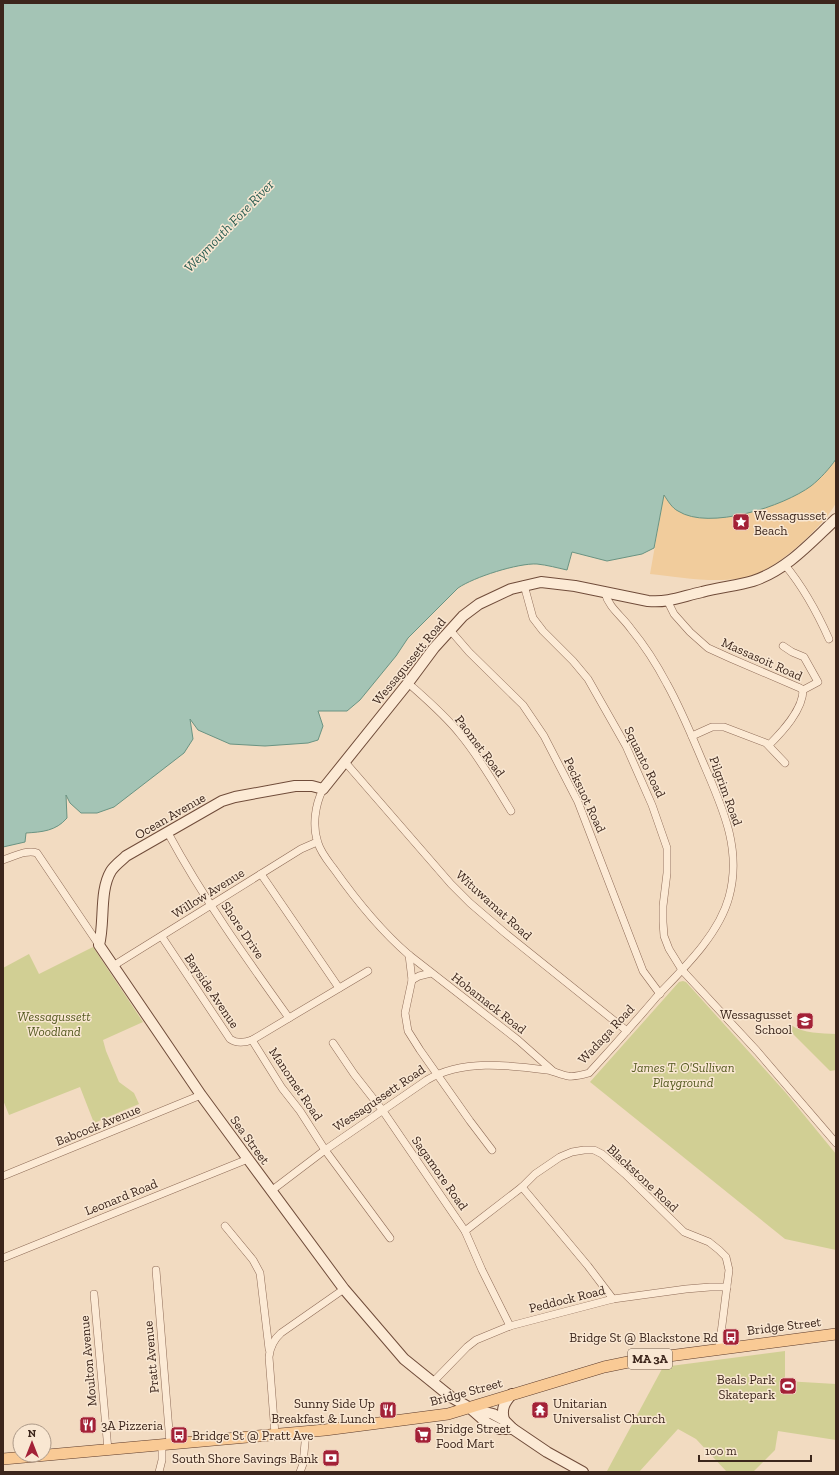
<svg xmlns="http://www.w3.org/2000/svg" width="839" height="1475" viewBox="0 0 839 1475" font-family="'Zilla Slab',serif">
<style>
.green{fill:#d1cf94}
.sand{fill:#f1cc9c}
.water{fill:#a4c4b5;stroke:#6a9382}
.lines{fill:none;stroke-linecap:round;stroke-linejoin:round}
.street-casing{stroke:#8e6b57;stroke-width:8}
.secondary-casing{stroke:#704c3a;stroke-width:12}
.primary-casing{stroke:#5b3a2b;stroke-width:12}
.street{stroke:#fcead5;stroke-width:7}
.secondary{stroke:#fcead5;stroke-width:10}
.primary{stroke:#f9ca95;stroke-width:11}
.labels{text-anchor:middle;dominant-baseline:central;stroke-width:3;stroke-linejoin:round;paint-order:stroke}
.shield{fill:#f9e7d2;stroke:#756053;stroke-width:1}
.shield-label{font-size:12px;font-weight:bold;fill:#3c261c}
.poi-label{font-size:13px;fill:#3c261c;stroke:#f9e7d2;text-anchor:start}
.street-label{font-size:13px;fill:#3c261c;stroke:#f9e7d2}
.park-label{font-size:13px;font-style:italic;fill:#555a21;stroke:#f9e7d2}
.water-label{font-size:14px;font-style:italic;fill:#2a5d52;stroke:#f9e7d2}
</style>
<rect width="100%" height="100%" fill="#f2dbc1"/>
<g class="green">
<polygon points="93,947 143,1022 103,1040 106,1051 119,1082 134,1093 139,1104 94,1123 80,1087 9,1115 3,1100 3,968 29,954 39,974"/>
<polygon points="683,981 686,982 786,1093 836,1154 836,1250 785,1239 590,1082 679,982"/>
<path d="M791 1025C804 1034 821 1033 836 1034V1070L830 1071 788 1029Z"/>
<polygon points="785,1351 785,1381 836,1384 836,1440 778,1431 775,1450 753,1472 727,1472 696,1439 678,1429 639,1472 607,1471 663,1367"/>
</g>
<path class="sand" d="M836 459C836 469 838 493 836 502 834 510 816 529 810 535 794 550 776 566 756 574 727 586 680 577 650 574L664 495 669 502 832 465Z"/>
<path class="water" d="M3 3H836V459C830 468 820 479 811 486 784 506 709 531 678 511 672 508 668 501 664 495L654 548 642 554 607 561 572 552 567 570C558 568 547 565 537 564 518 563 474 577 458 588L408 638 396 656 360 700 347 711H318L323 726 318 740 308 743 265 746 230 744 198 730 190 719 193 739 184 753 114 807 97 813H81L70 803 66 795 67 818C56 831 42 832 26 833L25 842 3 847Z"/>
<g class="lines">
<defs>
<g id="street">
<path d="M785 565C804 588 817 612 829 639"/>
<polyline points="524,585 533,618 543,631 573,661 588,679 626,746 652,805 667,848 667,873 663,906 663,922 664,936 669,949 682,970 757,1051 836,1143"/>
<polyline points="668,602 674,614 690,632 708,648 730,658 800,688 803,690"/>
<polyline points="450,630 469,652 523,705 544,736 578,802 643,971 660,994"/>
<polyline points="783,646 792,652 804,657 818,682 803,690"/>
<path d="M408 683C426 699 445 715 460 734 480 758 495 785 511 811"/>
<polyline points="692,736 712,727 724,727 766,743 785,763"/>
<path d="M769 745C782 732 803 710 803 690"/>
<polyline points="345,762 451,884 470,903 505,933 627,1031"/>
<path d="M323 789C315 805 312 826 318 843 321 853 328 861 334 869 356 900 380 930 409 955L412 980 405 1013 408 1031 420 1050 470 1121 492 1150"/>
<path d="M168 833C203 898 246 958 289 1018"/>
<path d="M3 860C13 857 27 849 37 853L99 945"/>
<polyline points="261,874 339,988"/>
<path d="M162 937 230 1039C237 1044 244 1043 252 1040L368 971"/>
<polyline points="409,955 518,1040 553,1071"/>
<polyline points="113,966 301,849 317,842"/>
<polyline points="412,980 419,976 431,973"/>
<polyline points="252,1040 282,1088 300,1111 325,1150 390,1238"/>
<polyline points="333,1043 354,1074 383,1111 465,1231 482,1270 510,1326"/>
<polyline points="3,1176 201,1095"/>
<polyline points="522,1187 588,1266 613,1299"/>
<path d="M271 1191 325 1150 427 1080C462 1059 508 1065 547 1070 554 1071 561 1075 568 1076 575 1077 582 1075 589 1073 613 1047 636 1021 659 994 685 967 719 934 729 897 742 850 723 809 705 767 693 739 682 711 667 684 657 665 645 646 631 629 622 616 609 608 605 593"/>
<polyline points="225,1226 253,1260 260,1273 269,1349"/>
<polyline points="465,1231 522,1187 535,1174 560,1157 572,1152 584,1150 594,1150 602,1154 625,1174 684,1232 709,1242 719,1250 726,1257 729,1270 719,1349"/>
<polyline points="3,1258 248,1159"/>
<polyline points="156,1270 170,1443"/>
<polyline points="94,1294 108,1450"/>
<polyline points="433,1382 467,1347 476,1340 510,1326 613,1299 686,1289 710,1287 727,1287"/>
<path d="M275 1434 269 1357C270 1347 273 1340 281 1333L344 1289"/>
<polyline points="159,1472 162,1460 162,1445"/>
<polyline points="300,1472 303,1464 306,1432"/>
</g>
<g id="secondary">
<polyline points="473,1409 493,1414 504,1420 513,1429 547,1452 583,1472"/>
<path d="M504 1420C501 1409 504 1403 512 1394"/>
<path d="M513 1429H499L487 1423 470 1408 451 1397 404 1359 344 1289 248 1159 201 1095 99 945C105 922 99 891 111 871 115 865 121 861 126 856L222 801 235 797 295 786H312L323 789 408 683 434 648 463 616 479 604 511 589 541 582 575 586 648 601C669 603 683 596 702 592 719 587 737 586 753 581 787 570 811 542 836 519"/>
</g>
<polyline id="primary" points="3,1459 325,1430 448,1414 604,1367 638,1360 836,1334"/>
</defs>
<use href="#street" class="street-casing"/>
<use href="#secondary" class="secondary-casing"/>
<use href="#primary" class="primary-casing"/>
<use href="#street" class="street"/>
<use href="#secondary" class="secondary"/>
<use href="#primary" class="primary"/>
</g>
<defs>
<symbol id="sight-square" viewBox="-11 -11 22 22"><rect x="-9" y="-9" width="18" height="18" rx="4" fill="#a32137" stroke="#f9e7d2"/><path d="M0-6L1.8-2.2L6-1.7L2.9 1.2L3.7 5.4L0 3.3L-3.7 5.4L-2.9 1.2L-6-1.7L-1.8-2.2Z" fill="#fff"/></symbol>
<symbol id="school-square" viewBox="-11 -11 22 22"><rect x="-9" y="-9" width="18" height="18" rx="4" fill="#a32137" stroke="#f9e7d2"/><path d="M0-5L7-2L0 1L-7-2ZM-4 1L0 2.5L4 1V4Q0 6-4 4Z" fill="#fff"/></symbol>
<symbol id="bus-square" viewBox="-11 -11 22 22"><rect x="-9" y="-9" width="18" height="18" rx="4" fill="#a32137" stroke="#f9e7d2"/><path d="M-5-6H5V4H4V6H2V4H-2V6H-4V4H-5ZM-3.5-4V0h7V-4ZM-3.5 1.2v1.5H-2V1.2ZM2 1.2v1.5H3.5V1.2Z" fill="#fff"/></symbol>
<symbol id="stadium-square" viewBox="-11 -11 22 22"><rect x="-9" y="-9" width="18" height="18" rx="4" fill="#a32137" stroke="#f9e7d2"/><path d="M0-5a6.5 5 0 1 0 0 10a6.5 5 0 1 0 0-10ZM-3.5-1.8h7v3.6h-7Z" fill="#fff"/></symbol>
<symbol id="restaurant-square" viewBox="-11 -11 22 22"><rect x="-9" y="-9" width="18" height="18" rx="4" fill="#a32137" stroke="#f9e7d2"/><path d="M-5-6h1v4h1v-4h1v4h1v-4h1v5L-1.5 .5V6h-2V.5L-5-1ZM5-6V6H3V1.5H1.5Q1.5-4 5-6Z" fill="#fff"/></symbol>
<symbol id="temple-square" viewBox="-11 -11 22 22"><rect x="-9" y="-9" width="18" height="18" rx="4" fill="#a32137" stroke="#f9e7d2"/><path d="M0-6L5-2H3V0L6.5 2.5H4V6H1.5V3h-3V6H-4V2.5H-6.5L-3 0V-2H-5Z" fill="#fff"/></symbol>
<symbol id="supermarket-square" viewBox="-11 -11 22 22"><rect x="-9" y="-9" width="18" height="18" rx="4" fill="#a32137" stroke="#f9e7d2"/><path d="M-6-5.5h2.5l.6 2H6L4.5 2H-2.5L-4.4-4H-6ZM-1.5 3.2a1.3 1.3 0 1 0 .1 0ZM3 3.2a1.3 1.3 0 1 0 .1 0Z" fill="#fff"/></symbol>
<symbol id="bank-square" viewBox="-11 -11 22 22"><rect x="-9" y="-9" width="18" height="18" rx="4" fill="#a32137" stroke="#f9e7d2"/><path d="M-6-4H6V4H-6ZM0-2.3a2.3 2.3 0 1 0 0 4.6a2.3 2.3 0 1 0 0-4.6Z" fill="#fff"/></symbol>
</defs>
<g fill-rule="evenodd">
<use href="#sight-square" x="731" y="512" width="20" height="20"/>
<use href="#school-square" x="795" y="1011" width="20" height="20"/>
<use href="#bus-square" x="721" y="1327" width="20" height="20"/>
<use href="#stadium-square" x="778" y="1376" width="20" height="20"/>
<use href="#restaurant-square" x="378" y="1400" width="20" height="20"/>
<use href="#temple-square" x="530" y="1400" width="20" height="20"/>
<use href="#restaurant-square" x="78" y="1415" width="20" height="20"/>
<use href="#bus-square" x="169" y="1425" width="20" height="20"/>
<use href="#supermarket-square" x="413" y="1425" width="20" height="20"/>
<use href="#bank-square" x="321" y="1448" width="20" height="20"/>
</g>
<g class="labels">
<rect class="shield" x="628" y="1349" width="44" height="20" rx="3"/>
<g class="shield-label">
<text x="650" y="1359">MA 3A</text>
</g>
<g class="poi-label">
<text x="754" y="515">Wessagusset<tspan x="754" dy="15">Beach</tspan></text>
<text x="792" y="1014" text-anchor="end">Wessagusset<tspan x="792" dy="15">School</tspan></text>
<text x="718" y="1337" text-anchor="end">Bridge St @ Blackstone Rd</text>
<text x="775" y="1379" text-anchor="end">Beals Park<tspan x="775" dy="15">Skatepark</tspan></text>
<text x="375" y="1403" text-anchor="end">Sunny Side Up<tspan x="375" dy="15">Breakfast &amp; Lunch</tspan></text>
<text x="553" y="1403">Unitarian<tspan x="553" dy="15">Universalist Church</tspan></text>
<text x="101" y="1425">3A Pizzeria</text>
<text x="436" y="1428">Bridge Street<tspan x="436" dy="15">Food Mart</tspan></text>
<text x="192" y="1435">Bridge St @ Pratt Ave</text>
<text x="318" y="1458" text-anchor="end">South Shore Savings Bank</text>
</g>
<g class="street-label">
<text transform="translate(762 659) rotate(24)">Massasoit Road</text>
<text transform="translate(409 661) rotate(-51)">Wessagussett Road</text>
<text transform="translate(480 746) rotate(53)">Paomet Road</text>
<text transform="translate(645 762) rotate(64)">Squanto Road</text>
<text transform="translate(726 791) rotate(70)">Pilgrim Road</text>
<text transform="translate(585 795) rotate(65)">Pecksuot Road</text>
<text transform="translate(170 816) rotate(-30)">Ocean Avenue</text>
<text transform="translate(208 893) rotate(-32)">Willow Avenue</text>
<text transform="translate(494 905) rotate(42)">Wituwamat Road</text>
<text transform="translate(243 930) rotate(56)">Shore Drive</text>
<text transform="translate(212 991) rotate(56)">Bayside Avenue</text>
<text transform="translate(489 1003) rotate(38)">Hobamack Road</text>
<text transform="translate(606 1034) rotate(-47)">Wadaga Road</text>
<text transform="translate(296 1084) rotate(56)">Manomet Road</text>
<text transform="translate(379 1098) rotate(-34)">Wessagussett Road</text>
<text transform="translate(98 1125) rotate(-22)">Babcock Avenue</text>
<text transform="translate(250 1140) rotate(54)">Sea Street</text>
<text transform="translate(440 1173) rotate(55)">Sagamore Road</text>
<text transform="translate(643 1178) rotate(43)">Blackstone Road</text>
<text transform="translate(121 1197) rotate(-22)">Leonard Road</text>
<text transform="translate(567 1299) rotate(-14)">Peddock Road</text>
<text transform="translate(784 1326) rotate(-7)">Bridge Street</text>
<text transform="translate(151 1357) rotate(-95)">Pratt Avenue</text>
<text transform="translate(88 1361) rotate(-95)">Moulton Avenue</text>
<text transform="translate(466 1392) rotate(-15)">Bridge Street</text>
</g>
<g class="park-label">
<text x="54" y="1016">Wessagussett<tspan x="54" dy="15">Woodland</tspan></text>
<text x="683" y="1067">James T. O'Sullivan<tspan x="683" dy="15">Playground</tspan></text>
</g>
<g class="water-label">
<text transform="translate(229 226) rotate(-46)">Weymouth Fore River</text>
</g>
</g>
<rect width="839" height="1475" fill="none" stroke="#3c261c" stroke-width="8"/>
<g transform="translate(32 1443)"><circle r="19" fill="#f9e7d2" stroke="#ad9a89"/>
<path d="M0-3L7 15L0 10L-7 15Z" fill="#a32137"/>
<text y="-6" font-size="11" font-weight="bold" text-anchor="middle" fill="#3c261c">N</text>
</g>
<path d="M699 1455v6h112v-6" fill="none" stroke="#3c261c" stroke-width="2"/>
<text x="705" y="1455" font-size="12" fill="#3c261c" stroke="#f9e7d2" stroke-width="3" paint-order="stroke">100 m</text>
</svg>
